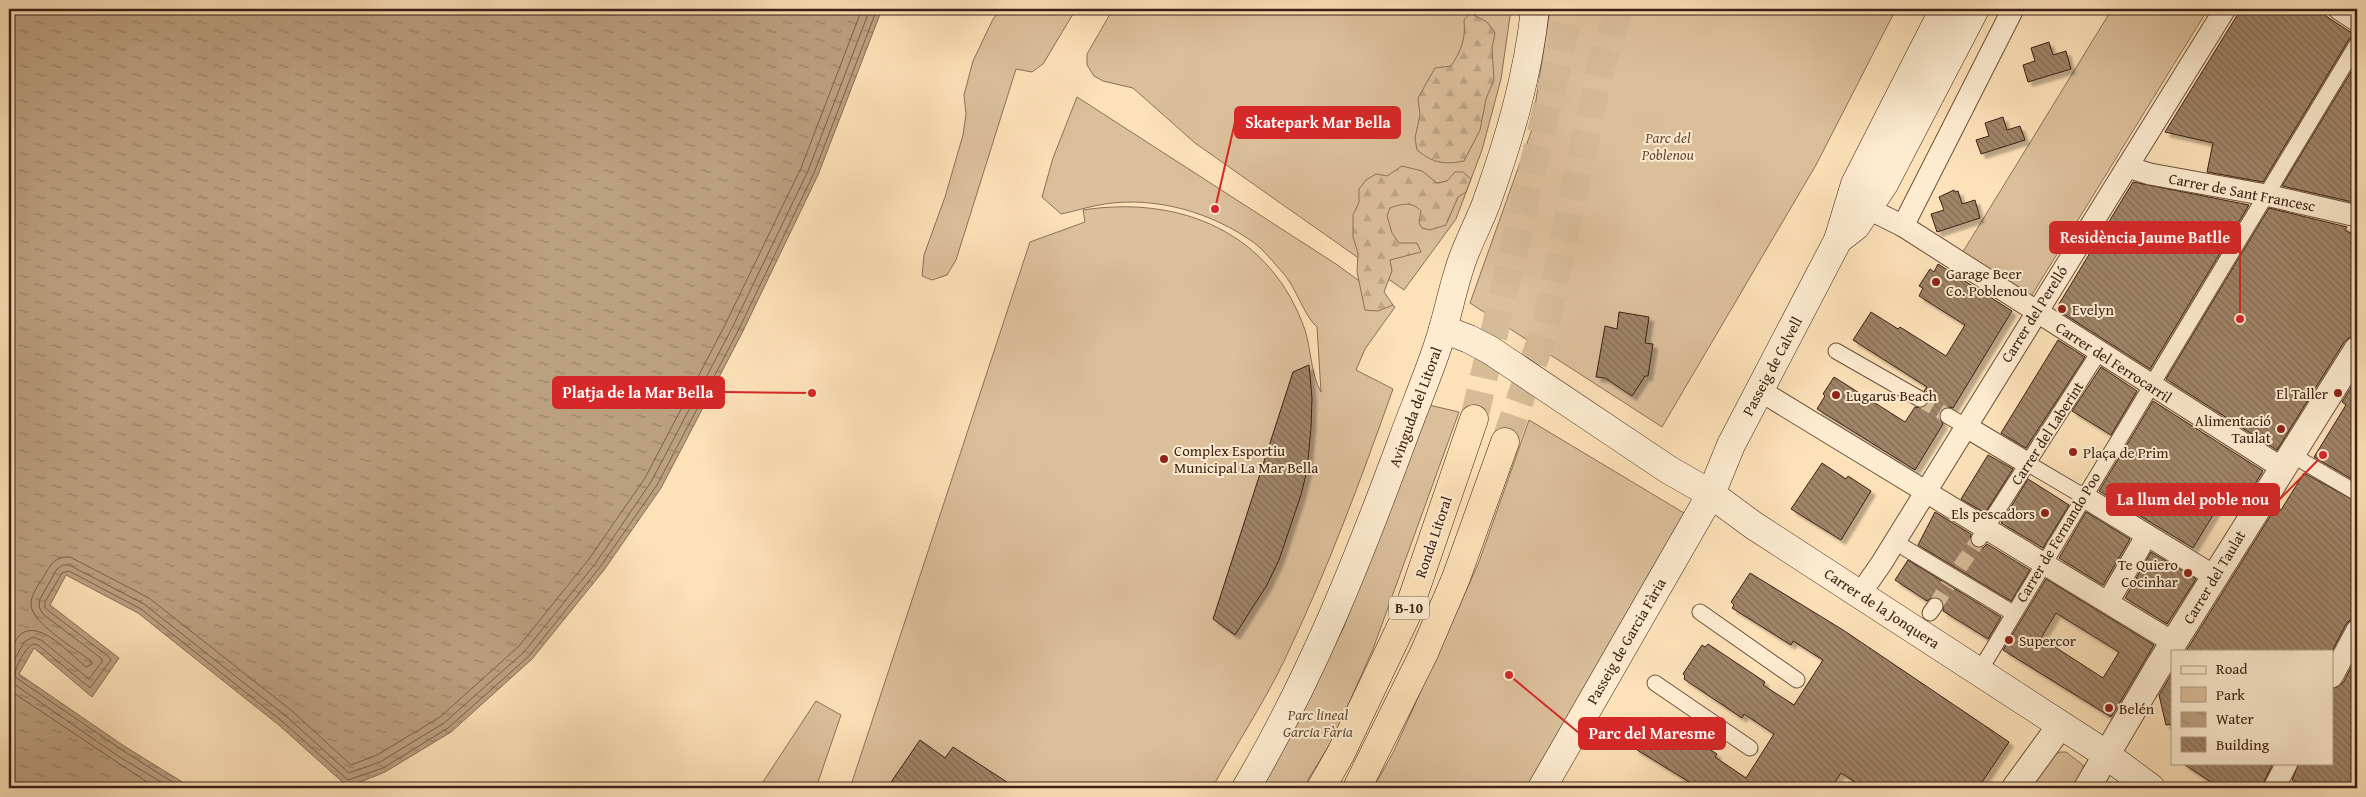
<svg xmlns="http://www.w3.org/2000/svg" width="2366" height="797" viewBox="0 0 2366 797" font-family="'Gentium Book Plus',serif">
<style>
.green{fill:#dcc09c;stroke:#8c7058}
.forest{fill:url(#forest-firs);stroke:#8c7058}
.water{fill:url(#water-ripples);stroke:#886d55}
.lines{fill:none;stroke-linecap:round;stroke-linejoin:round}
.shore{stroke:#7b604a;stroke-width:1}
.building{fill:url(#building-back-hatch);stroke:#3b2114;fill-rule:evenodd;filter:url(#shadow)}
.pedestrian-tunnel{stroke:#d6bb97;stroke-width:15;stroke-dasharray:15 8;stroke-linecap:butt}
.trunk-tunnel{stroke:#d6bb97;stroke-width:28;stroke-dasharray:28 14;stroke-linecap:butt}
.pedestrian-casing{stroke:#6c513d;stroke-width:17}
.minor-casing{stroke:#6c513d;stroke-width:23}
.tertiary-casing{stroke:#6c513d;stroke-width:28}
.secondary-casing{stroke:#3b2114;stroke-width:29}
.trunk-casing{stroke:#3b2114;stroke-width:29}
.pedestrian{stroke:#feecd1;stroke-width:15}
.minor{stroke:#feecd1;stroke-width:21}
.tertiary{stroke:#feecd1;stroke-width:26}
.secondary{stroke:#feecd1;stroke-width:28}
.trunk{stroke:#fde1b8;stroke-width:28}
.poi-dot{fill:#8f2418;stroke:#feecd1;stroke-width:2}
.labels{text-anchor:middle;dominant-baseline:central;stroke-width:4;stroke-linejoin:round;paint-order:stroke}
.shield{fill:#feecd1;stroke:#765e4d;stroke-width:1}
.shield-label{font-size:14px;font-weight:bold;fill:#3b2114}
.park-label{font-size:15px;font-style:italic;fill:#634936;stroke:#feecd1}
.street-label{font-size:15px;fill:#3b2114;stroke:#feecd1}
.poi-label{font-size:15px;fill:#3b2114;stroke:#feecd1;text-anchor:start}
.leader{fill:none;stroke:#d62828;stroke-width:2}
.callout-dot{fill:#d62828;stroke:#feecd1;stroke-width:2}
.callout{fill:#d62828;stroke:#d62828;stroke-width:2}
.callout-label{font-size:16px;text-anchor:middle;font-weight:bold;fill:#fff}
</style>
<defs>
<pattern id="forest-firs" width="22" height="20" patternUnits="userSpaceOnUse" patternTransform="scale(1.25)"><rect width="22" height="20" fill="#dcc09c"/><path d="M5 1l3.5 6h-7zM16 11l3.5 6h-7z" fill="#bea586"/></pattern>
<pattern id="water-ripples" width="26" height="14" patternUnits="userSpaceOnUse" patternTransform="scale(1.25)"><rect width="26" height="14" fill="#bba080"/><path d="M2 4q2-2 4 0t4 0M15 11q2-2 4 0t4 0" fill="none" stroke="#998268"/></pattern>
<pattern id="building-back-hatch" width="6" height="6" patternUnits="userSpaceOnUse" patternTransform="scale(1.25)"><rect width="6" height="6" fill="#a08569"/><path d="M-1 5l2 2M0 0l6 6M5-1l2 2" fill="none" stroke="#846c55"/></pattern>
<filter id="shadow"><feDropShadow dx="4.5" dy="4.5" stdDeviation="1" flood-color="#0004"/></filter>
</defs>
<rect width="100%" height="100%" fill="#fde1b8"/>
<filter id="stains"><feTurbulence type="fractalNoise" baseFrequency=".004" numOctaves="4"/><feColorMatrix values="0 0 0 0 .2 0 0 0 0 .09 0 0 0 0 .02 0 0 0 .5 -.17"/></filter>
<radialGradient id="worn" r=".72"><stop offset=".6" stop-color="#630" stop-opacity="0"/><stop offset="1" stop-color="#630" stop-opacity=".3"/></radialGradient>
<g class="green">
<polygon points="1001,9 1076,9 1043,64 1032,72 1016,69 956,260 947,275 932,280 922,276 924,255 945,197 963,135 966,114 964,95 973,61 993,19"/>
<polygon points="1113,9 1511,9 1501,79 1482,150 1456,219 1404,290 1195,143 1133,88 1103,81 1094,76 1087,65 1087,54"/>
<polygon points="1550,9 1896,9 1816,165 1662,427 1470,303 1531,132"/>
<polygon points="2112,9 2208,9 2030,298 1961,255"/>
<path d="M1077 97 1336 264 1395 307 1365 349 1356 370 1393 389C1360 482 1326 574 1283 663 1262 706 1235 747 1212 788H850L1030 242 1085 222 1083 210C1180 195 1271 232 1305 330 1311 349 1311 375 1321 392L1317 327C1304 316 1296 287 1283 273 1274 263 1264 250 1253 242 1212 213 1157 196 1105 204 1090 206 1076 211 1061 214L1042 197 1053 158Z"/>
<polygon points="1429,405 1459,412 1373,649 1333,739 1303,788 1261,788 1343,629"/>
<polygon points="1529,420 1684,513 1526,788 1373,788 1393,753 1479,562"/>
<polygon points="816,701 841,715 816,788 759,788"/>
<polygon points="2060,752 2066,752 2083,765 2083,772 2073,788 2032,788 2054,755"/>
</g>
<g class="forest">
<path d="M1470 13 1487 22 1495 33 1492 48 1494 80 1486 99 1480 130 1464 161C1444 165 1433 163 1417 150L1415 138 1420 115 1418 98 1435 68 1451 66C1461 51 1466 39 1464 20Z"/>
<path d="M1402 166 1422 171 1437 183 1447 181 1455 172H1463L1471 179 1466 192 1458 197 1446 225 1430 230 1422 228 1419 223 1421 211C1412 201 1401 204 1390 208L1387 216 1392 233 1399 243H1417L1421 252 1390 260 1392 271 1384 292 1393 305 1378 311 1365 310 1357 272 1358 253 1353 237V215L1359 202V189L1366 180 1376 174 1387 176Z"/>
</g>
<polygon class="water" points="9,9 882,9 818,175 742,333 661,488 604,570 532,659 451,732 385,772 348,787 280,726 138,613 66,575 50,605 119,658 92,697 34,648 19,674 124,746 192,788 9,788"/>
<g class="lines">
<g class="shore">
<path d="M9 654C12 648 15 639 21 634 40 619 72 656 86 667L92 664 91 661C77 650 30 622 31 604 31 594 39 584 44 576 50 565 55 556 70 557L149 598 292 711 351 765 377 755 440 717 519 646 589 559 645 478 725 325 801 168 862 9"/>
<polyline points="9,670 24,642 33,637 41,640 89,679 102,662 102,659 43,614 39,607 40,599 57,569 63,565 69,565 144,604 287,717 349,773 380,762 444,723 524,652 595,564 651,482 732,328 808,171 870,9"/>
<polyline points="9,678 14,684 118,756 171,788"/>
<polyline points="9,690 156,788"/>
<path d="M182 788 122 750 15 677C14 668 25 648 33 644L38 645 90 688 111 660 110 658 45 608V602L62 573 69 571 141 609 283 722 348 780 383 768 448 728 529 656 600 567 657 485 738 331 814 173 877 9"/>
</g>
</g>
<g class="building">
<polygon points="2241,9 2315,9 2355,35 2349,39 2263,182 2207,172 2213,143 2165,132"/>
<polygon points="2049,42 2053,55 2066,51 2071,69 2028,82 2023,65 2035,61 2031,48"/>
<polygon points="2357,62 2357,203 2282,186"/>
<polygon points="2003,117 2007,130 2020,126 2025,140 1981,154 1976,140 1989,136 1985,123"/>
<polygon points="2133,182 2249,205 2150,369 2056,309"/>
<polygon points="1954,190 1955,192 1958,191 1962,204 1975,200 1980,218 1937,232 1931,214 1944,210 1939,197"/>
<polygon points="2269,208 2347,227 2345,230 2357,237 2357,335 2350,337 2344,342 2277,450 2166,379"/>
<polygon points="1938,264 2012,311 1953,408 1948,407 1940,411 1939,416 1943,424 1915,470 1817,409 1825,396 1823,394 1834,377 1905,422 1915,407 1921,408 1928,404 1929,398 1924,391 1927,387 1853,340 1871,312 1898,329 1900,327 1946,356 1965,325 1919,296 1923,288 1919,286 1930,269 1934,272"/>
<polygon points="1619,312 1649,317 1645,343 1653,344 1648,376 1645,376 1632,396 1605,378 1596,377 1605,326 1617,329"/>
<polygon points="2058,340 2085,357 2026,448 2001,433"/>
<polygon points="1309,365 1312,398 1311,428 1307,470 1301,495 1279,560 1267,585 1235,635 1213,619 1293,372"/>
<polygon points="2101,367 2137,391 2111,435 2072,411"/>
<polygon points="2357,378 2357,482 2314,457 2346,405 2342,402"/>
<polygon points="2153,401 2263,471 2240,508 2224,497 2193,548 2099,491"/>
<polygon points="1988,455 2013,469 1985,513 1961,499"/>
<polygon points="1822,463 1846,479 1848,476 1871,491 1841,540 1791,509"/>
<polygon points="2304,473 2357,502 2357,618 2351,619 2346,624 2332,651 2186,651 2276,507 2281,510"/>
<polygon points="2028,479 2069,505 2043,548 2001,523"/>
<polygon points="1935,512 1971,534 1970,543 1974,547 1983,548 1987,544 2030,570 2011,601 1918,545"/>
<polygon points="2086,512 2130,539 2103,585 2059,558"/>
<polygon points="2151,552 2196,579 2167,624 2125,598"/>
<polygon points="1908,560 2001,617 1988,639 1943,611 1944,603 1940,598 1932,597 1927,601 1895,580"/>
<polygon points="1750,573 1843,630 2009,742 1978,788 1864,788 1841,773 1831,788 1699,788 1634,748 1655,717 1658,720 1660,717 1717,754 1715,757 1746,778 1774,734 1744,714 1742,718 1684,679 1685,676 1683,674 1702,645 1705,647 1708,644 1765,682 1763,685 1794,705 1823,660 1793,641 1791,645 1732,608 1734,605 1731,602"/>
<path d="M2046 579 2154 645 2111 717 2003 650ZM2056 613 2119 652 2103 678 2041 638Z"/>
<polygon points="2357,656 2357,788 2308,788 2292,780 2299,763 2332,763 2332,689 2343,683"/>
<polygon points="2172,673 2172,724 2166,725 2159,695"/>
<polygon points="920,740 945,758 953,747 1016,788 887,788"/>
<polygon points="2182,763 2273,763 2261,788 2220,788"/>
</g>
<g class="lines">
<g class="pedestrian-tunnel">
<polyline points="1920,399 1948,416"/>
<polyline points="1960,567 1979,539"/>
<polyline points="1935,606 1948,585"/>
</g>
<g class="trunk-tunnel">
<polyline points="1474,419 1570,9"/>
<polyline points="1505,442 1544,332 1601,66 1619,9"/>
</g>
<defs>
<g id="pedestrian">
<polyline points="1836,351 1920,399"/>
<polyline points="1948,416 1965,426"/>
<polyline points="2292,455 2357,493"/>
<polyline points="2027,463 2083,496"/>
<polyline points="1979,539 2099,352"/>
<polyline points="1905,548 2013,613"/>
<polyline points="1700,612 1797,680"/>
<polyline points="1930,613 1935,606"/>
<polyline points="1979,672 2357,44"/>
<polyline points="1655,683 1750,748"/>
</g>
<g id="minor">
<polyline points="2339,9 2357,21"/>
<polyline points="2127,167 2150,174 2266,195 2357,216"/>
<polyline points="1869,209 1903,226 2282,468"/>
<polyline points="1903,226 2013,9"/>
<polyline points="1759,390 2174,643"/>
<polyline points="1965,426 2027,463"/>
<polyline points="2083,496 2214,576"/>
<polyline points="1860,594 1881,564 2225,9"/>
<polyline points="2108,602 2147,535"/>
<polyline points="2332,677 2357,630"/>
<polyline points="2274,788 2287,763"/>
</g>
<g id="tertiary">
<polyline points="2015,788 2060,726"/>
<polyline points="2087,788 2157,669 2357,350"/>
</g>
<g id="secondary">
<polyline points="1838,240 1856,226 1884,184 1975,9"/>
<polyline points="1443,329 1469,339 1490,350 1669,470 1711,494 1753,525 2101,751 2151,788"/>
<path d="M1246 788C1311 678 1358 560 1402 441 1414 408 1428 376 1439 342 1448 315 1453 285 1463 258 1470 239 1479 222 1486 204 1509 140 1528 76 1535 9"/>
<polyline points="1542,788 1711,494 1731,445 1838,240 1855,184 1944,9"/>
</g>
<g id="trunk">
<polyline points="1321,788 1341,753 1407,614 1474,419"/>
<polyline points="1357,788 1424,653 1456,578 1505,442"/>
</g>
</defs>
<use href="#pedestrian" class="pedestrian-casing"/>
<use href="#minor" class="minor-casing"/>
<use href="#tertiary" class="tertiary-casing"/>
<use href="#secondary" class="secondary-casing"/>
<use href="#trunk" class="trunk-casing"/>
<use href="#pedestrian" class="pedestrian"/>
<use href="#minor" class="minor"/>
<use href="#tertiary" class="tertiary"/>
<use href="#secondary" class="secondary"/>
<use href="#trunk" class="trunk"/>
</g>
<g class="poi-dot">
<circle cx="1936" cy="282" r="5"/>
<circle cx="2062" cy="309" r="5"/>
<circle cx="2338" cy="393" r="5"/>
<circle cx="1836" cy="395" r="5"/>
<circle cx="2281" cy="429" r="5"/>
<circle cx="2073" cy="452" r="5"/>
<circle cx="1164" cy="459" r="5"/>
<circle cx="2045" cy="513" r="5"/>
<circle cx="2188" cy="573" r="5"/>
<circle cx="2009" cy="640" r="5"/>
<circle cx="2109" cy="708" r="5"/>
</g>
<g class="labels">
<rect class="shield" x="1389" y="596.5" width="40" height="23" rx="4"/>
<g class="shield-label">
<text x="1409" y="608">B-10</text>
</g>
<g class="park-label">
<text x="1668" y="137">Parc del<tspan x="1668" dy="17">Poblenou</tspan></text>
<text x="1318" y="714">Parc lineal<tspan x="1318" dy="17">Garcia Fària</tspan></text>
</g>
<g class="street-label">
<text transform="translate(2242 192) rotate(11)">Carrer de Sant Francesc</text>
<text transform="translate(2034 314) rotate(-58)">Carrer del Perelló</text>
<text transform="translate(2114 362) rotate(33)">Carrer del Ferrocarril</text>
<text transform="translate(1772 366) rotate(-62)">Passeig de Calvell</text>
<text transform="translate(1415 407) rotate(-70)">Avinguda del Litoral</text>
<text transform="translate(2047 433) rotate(-57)">Carrer del Laberint</text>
<text transform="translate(1433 537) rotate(-71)">Ronda Litoral</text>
<text transform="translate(2058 537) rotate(-59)">Carrer de Fernando Poo</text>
<text transform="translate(2214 577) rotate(-59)">Carrer del Taulat</text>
<text transform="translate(1882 608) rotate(33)">Carrer de la Jonquera</text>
<text transform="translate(1626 641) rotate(-60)">Passeig de Garcia Fària</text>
</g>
<g class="poi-label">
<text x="1946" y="273">Garage Beer<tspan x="1946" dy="17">Co. Poblenou</tspan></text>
<text x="2072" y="309">Evelyn</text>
<text x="2328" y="393" text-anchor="end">El Taller</text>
<text x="1846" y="395">Lugarus Beach</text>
<text x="2271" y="420" text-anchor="end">Alimentació<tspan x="2271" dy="17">Taulat</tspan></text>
<text x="1174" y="450">Complex Esportiu<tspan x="1174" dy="17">Municipal La Mar Bella</tspan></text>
<text x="2083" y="452">Plaça de Prim</text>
<text x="2035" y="513" text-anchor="end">Els pescadors</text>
<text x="2178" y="564" text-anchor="end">Te Quiero<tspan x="2178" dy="17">Cocinhar</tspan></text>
<text x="2019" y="640">Supercor</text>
<text x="2119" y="708">Belén</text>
</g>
</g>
<path class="leader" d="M1215 209L1235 122M2240 319L2240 238M812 393L724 392M2323 455L2279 500M1509 675L1579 733"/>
<g class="callout-dot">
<circle cx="1215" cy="209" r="5"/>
<circle cx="2240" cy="319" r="5"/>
<circle cx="812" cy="393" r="5"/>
<circle cx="2323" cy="455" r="5"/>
<circle cx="1509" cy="675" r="5"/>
</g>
<g class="callout">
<rect x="1235" y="107" width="165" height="31" rx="5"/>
<rect x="2050" y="222" width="190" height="31" rx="5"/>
<rect x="553" y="377" width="171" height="31" rx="5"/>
<rect x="2107" y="484" width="172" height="31" rx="5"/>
<rect x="1579" y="718" width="146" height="31" rx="5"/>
</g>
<g class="callout-label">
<text x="1318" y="128">Skatepark Mar Bella</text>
<text x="2145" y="243">Residència Jaume Batlle</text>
<text x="638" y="398">Platja de la Mar Bella</text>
<text x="2193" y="505">La llum del poble nou</text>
<text x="1652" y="739">Parc del Maresme</text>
</g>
<rect width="2366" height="797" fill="none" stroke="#fde1b8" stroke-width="30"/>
<rect x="10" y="10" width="2346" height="777" fill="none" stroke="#3b2114" stroke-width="2.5"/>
<rect x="15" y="15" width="2336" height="767" fill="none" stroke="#3b2114"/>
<rect x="2171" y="650" width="162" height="115" fill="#feecd1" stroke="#b09b85"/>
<rect x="2181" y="666" width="25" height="8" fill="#feecd1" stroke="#b09b85"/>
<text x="2216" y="674" font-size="15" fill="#3b2114">Road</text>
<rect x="2181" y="687" width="25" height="15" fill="#dcc09c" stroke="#b09b85"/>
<text x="2216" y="700" font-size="15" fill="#3b2114">Park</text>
<rect x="2181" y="712" width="25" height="15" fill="url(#water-ripples)" stroke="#b09b85"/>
<text x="2216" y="724" font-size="15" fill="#3b2114">Water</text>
<rect x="2181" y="737" width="25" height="15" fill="url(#building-back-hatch)" stroke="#b09b85"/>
<text x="2216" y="750" font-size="15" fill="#3b2114">Building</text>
<rect width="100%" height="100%" filter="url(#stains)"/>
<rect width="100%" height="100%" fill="url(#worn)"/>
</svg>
